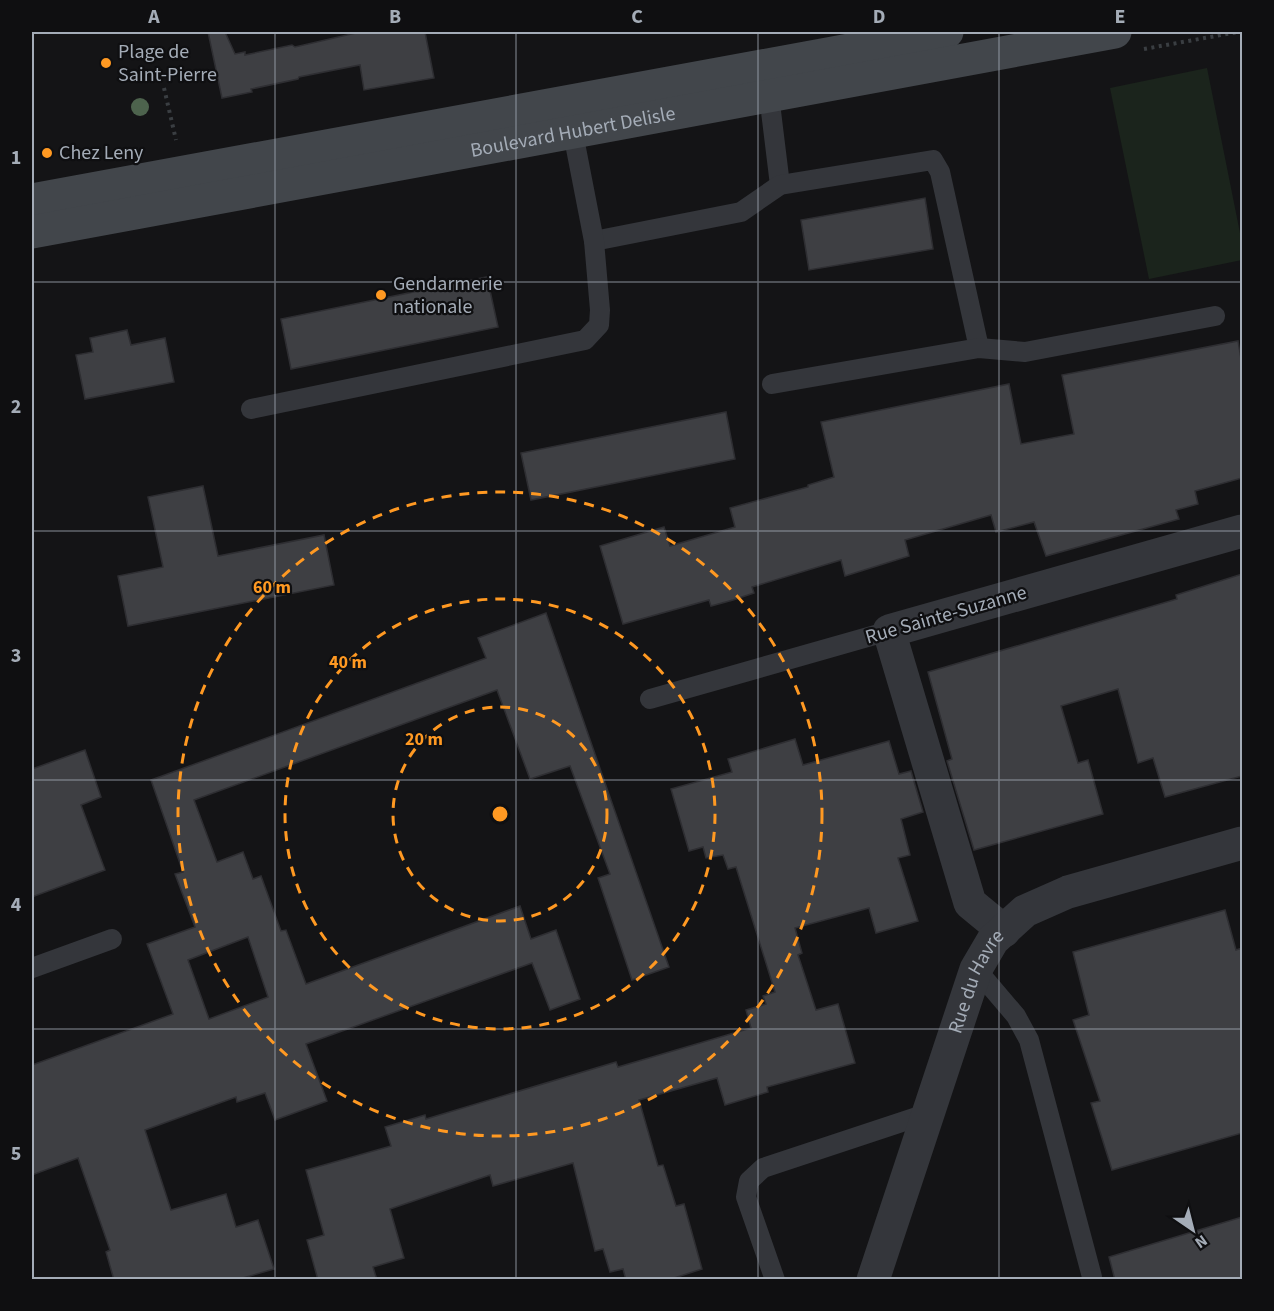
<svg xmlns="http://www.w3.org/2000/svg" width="1274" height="1311" viewBox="0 0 1274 1311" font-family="'Source Sans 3',sans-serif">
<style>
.green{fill:#1b241c}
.building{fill:#3e3f43;stroke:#2e2e32;stroke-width:1.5;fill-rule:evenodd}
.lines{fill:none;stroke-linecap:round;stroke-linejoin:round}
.path{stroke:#3a3e42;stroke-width:4;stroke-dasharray:3 4.5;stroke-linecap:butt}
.lane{stroke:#34363b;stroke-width:20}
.street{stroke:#34363b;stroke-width:33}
.secondary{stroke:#42464b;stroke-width:33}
.tree{fill:#4d634d}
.grid{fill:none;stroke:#a4acb7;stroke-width:1.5;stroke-opacity:0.55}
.ring{fill:none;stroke:#f92;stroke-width:3;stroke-dasharray:10 8}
.poi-dot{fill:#f92;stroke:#0f0f11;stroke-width:2}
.labels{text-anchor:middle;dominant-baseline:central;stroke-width:4.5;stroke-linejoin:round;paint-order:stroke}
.poi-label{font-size:20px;fill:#a4acb7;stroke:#0f0f11;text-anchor:start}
.street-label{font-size:20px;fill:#a4acb7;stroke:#0f0f11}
.centre{fill:#f92;stroke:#0f0f11;stroke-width:3}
.ring-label{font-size:18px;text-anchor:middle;font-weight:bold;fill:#f92;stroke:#0f0f11;stroke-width:4.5;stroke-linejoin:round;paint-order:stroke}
.neatline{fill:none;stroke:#a4acb7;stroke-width:2}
.grid-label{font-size:20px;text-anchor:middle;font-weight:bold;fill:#a4acb7}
</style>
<rect width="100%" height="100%" fill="#141416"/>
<polygon class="green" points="1207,68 1242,243 1242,260 1149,279 1110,88"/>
<g class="building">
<polygon points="208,32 225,32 235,54 245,52 245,55 292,45 295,47 360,32 425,32 434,78 364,90 360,65 299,77 298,79 251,89 252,92 222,98"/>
<polygon points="925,198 933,249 809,270 801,220"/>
<polygon points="487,277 498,327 291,369 281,319"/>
<polygon points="127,330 131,345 165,338 174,382 85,399 76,355 93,352 90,338"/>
<polygon points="1238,341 1242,365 1242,478 1195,491 1198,504 1176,510 1179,519 1046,556 1034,522 996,532 991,515 905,540 909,556 845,576 841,560 752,587 754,593 733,600 711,606 709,600 623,624 600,546 664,527 670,546 735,527 730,508 808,487 808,485 834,477 821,422 1009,384 1021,444 1074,434 1062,375"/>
<polygon points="726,412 735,459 531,500 521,453"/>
<polygon points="203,486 218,556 324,535 334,585 128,626 118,576 163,567 148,497"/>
<polygon points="1242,574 1242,776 1165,797 1153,758 1138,763 1118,689 1061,706 1078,763 1088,760 1103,814 974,850 947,761 952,759 928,672 1177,599 1176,595"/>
<path d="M546 613 669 967 632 980 598 878 610 874 570 766 530 779 497 690 194 800 217 862 243 852 253 879 261 876 281 931 286 930 306 984 520 906 531 939 556 930 580 999 550 1010 532 963 306 1044 327 1101 275 1120 265 1093 237 1102 236 1097 145 1130 171 1210 226 1194 236 1227 258 1220 274 1269 236 1280H114L106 1252 110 1250 78 1158 32 1175V1065L173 1014 147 944 195 927 175 874 183 872 151 780 486 658 478 638ZM248 937 268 997 209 1019 188 960Z"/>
<polygon points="795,739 803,765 889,741 899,774 911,771 923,812 901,819 910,855 898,858 918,921 876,933 869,908 795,928 802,953 798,955 816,1010 838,1004 855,1063 767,1087 768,1092 725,1105 717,1078 639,1100 658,1166 663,1165 676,1206 684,1204 702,1269 668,1280 626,1280 623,1269 610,1272 603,1249 595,1251 573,1163 493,1186 490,1175 390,1209 404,1258 373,1267 377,1280 318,1280 307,1240 324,1235 306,1170 391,1146 385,1127 425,1115 426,1119 616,1062 618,1067 751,1028 746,1010 766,1004 763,996 775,992 736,867 728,869 723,855 706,858 703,847 689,851 671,789 732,772 728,759"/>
<polygon points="85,750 101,797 81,805 105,870 32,897 32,769"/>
<polygon points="1225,910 1236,950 1242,948 1242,1133 1112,1170 1091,1103 1100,1101 1073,1020 1089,1015 1073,952"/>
<polygon points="1242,1217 1242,1280 1115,1280 1109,1257"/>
</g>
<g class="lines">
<g class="path">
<polyline points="1144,49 1238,32"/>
<polyline points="164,88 176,140"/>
</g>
<g class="lane">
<polyline points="768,87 780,185"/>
<polyline points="594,241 741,212 780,185 933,160 940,172 979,348"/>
<polyline points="772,384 979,348 1025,352 1215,316"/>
<polyline points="251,409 585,340 599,325 600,310 594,241 573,133"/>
<polyline points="650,699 889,631"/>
<polyline points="32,968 112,939"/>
<polyline points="976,969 1016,1016 1029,1040 1092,1277 1091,1280"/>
<polyline points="775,1280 746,1197 749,1181 763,1168 929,1113"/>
</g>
<g class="street">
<polyline points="1004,931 970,903 889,631 1242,531"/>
<path id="s1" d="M873 1280 976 969 993 940 1025 911 1068 892 1242 843"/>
</g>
<g class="secondary">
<polyline points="32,200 947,32"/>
<path id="s2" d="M32 232 1115 32"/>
</g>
</g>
<circle class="tree" cx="140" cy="107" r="9"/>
<path class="grid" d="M275 32V1280M516 32V1280M758 32V1280M999 32V1280M32 282H1242M32 531H1242M32 780H1242M32 1029H1242"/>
<g class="ring">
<circle cx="500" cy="814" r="107"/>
<circle cx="500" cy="814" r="215"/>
<circle cx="500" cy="814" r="322"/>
</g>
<g class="poi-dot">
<circle cx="106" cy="63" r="6"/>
<circle cx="47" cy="153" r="6"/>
<circle cx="381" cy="295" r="6"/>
</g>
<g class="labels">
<g class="poi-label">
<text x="118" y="52">Plage de<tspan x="118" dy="23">Saint-Pierre</tspan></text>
<text x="59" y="153">Chez Leny</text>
<text x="393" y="284">Gendarmerie<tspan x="393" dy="23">nationale</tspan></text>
</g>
<g class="street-label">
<text stroke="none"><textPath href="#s2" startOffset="550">Boulevard Hubert Delisle</textPath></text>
<text transform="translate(946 615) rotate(-16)">Rue Sainte-Suzanne</text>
<text stroke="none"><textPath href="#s1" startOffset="316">Rue du Havre</textPath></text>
</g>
</g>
<circle cx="500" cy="814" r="9" class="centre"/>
<g class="ring-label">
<text x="272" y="593">60 m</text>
<text x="348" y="668">40 m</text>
<text x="424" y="745">20 m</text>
</g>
<rect width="1274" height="1311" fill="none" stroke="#0f0f11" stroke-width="66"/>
<g transform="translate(1193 1230) rotate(145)" stroke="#0f0f11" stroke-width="4.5" paint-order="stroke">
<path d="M0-4.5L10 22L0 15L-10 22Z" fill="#a4acb7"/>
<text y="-9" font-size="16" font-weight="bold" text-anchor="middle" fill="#a4acb7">N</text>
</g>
<rect x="33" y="33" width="1208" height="1245" class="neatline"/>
<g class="grid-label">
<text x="154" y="23">A</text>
<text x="395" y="23">B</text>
<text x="637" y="23">C</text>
<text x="879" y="23">D</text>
<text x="1120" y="23">E</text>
<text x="16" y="164">1</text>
<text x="16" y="413">2</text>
<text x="16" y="662">3</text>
<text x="16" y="911">4</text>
<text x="16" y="1160">5</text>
</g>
</svg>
